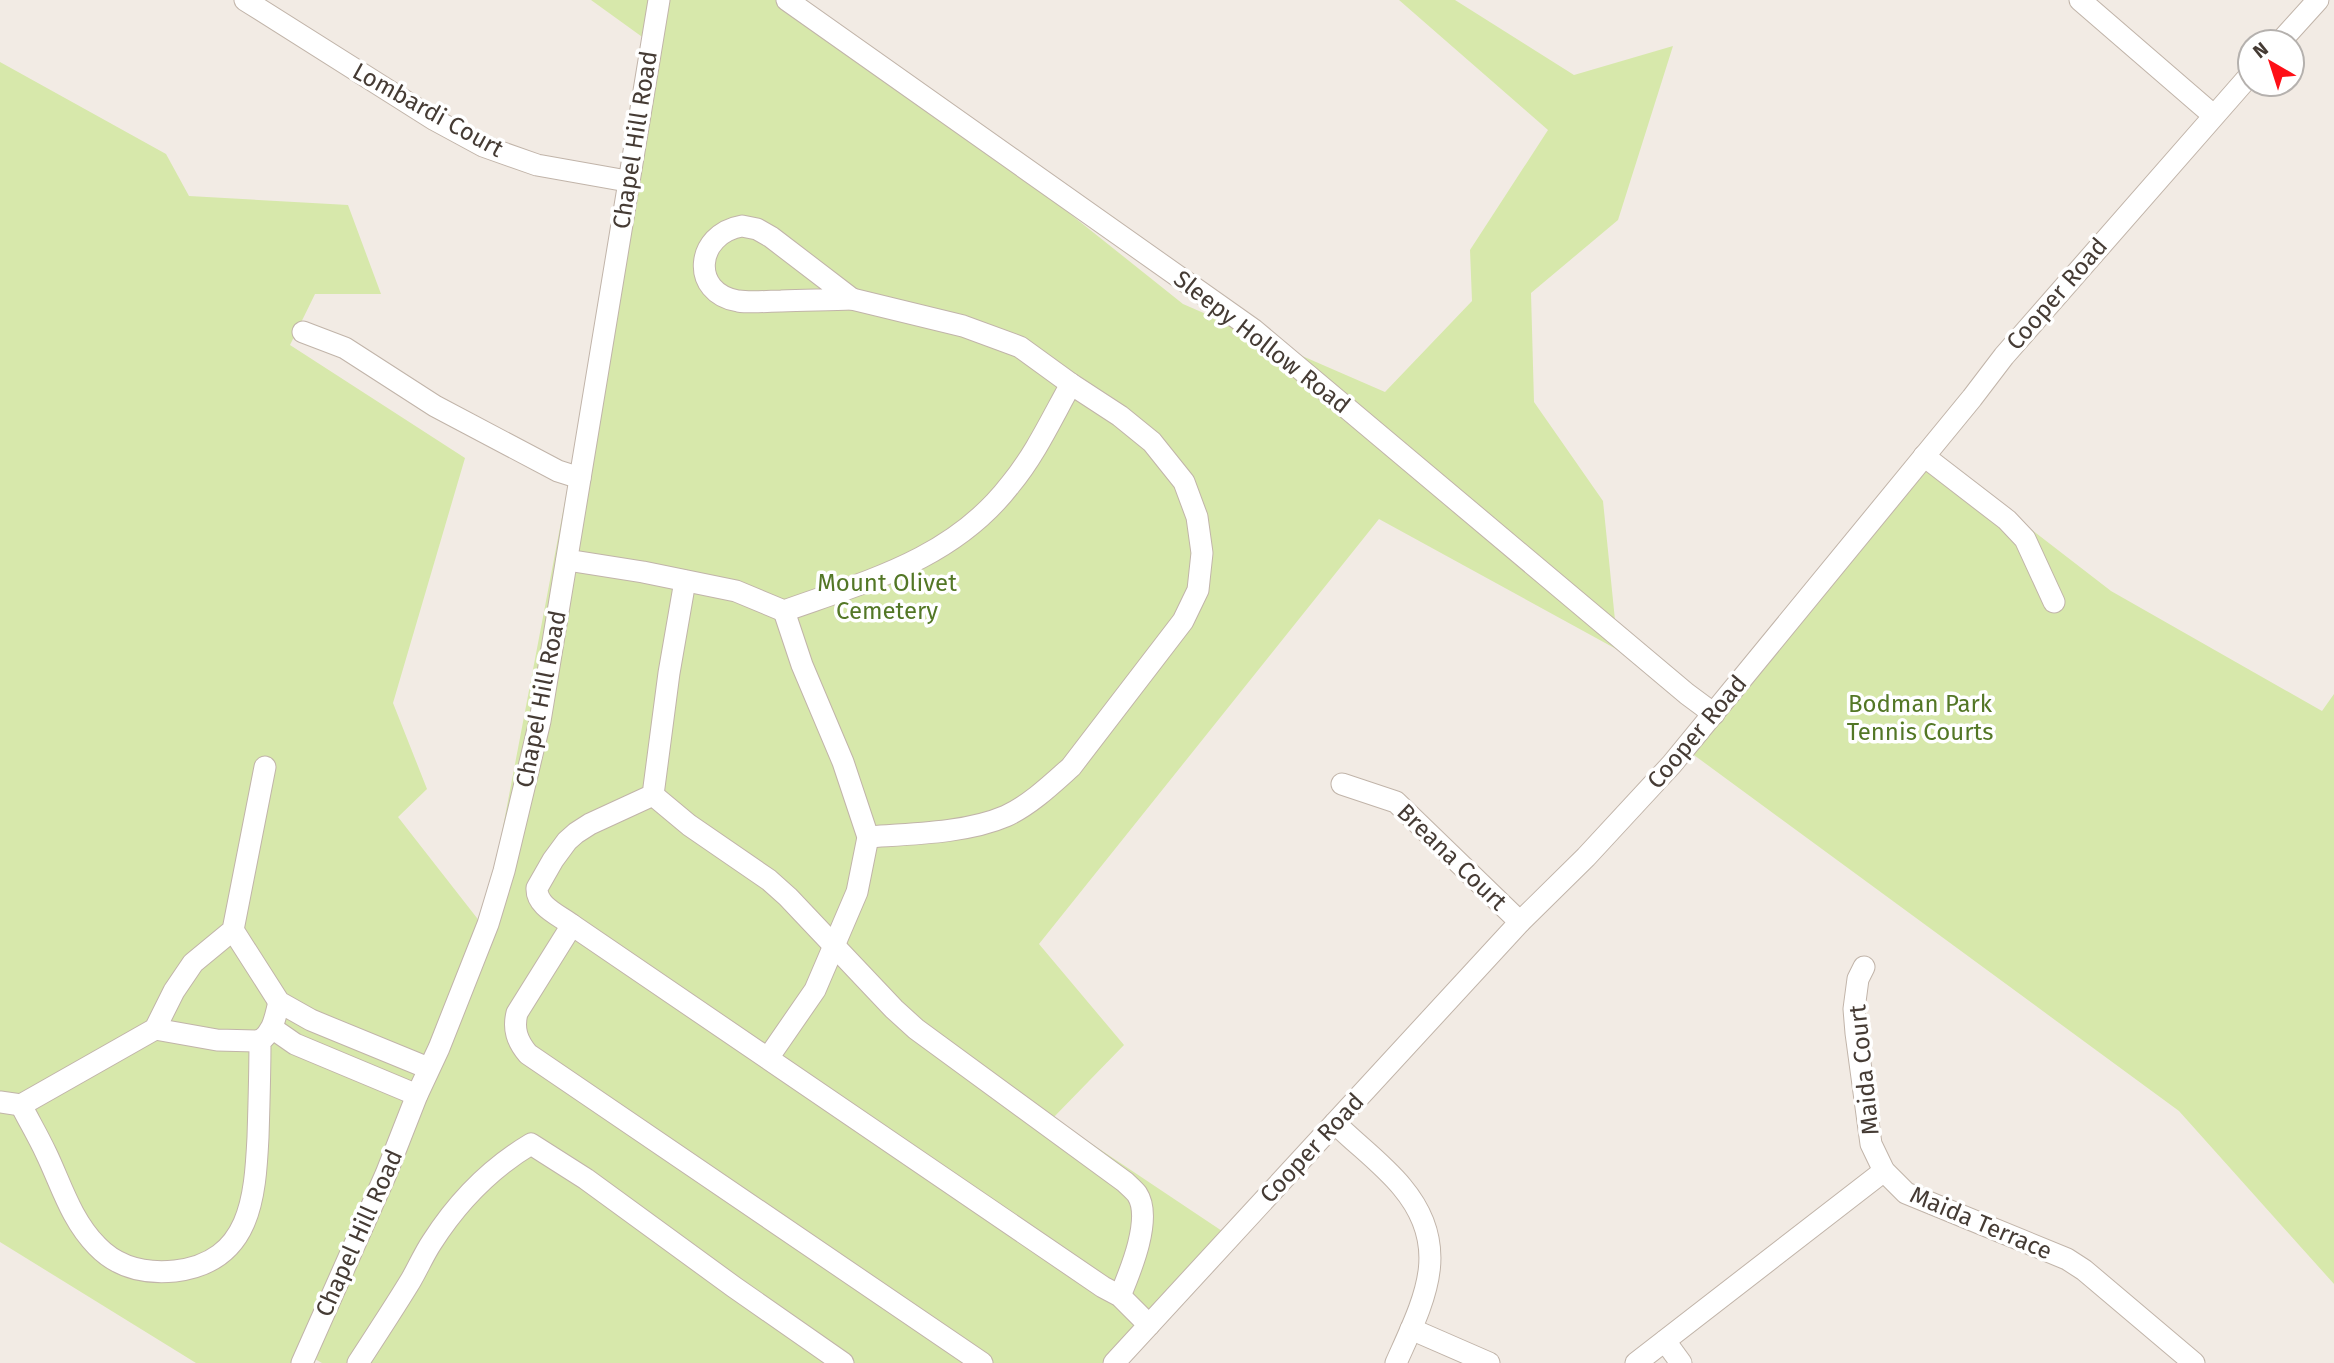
<svg xmlns="http://www.w3.org/2000/svg" width="2334" height="1363" viewBox="0 0 2334 1363" font-family="'Fira Sans',sans-serif">
<style>
.green{fill:#d7e8ab}
.lines{fill:none;stroke-linecap:round;stroke-linejoin:round}
.minor-casing{stroke:#c1b4a9;stroke-width:23}
.minor{stroke:#fff;stroke-width:21}
.labels{text-anchor:middle;dominant-baseline:central;stroke-width:7;stroke-linejoin:round;paint-order:stroke}
.street-label{font-size:24px;fill:#453b34;stroke:#fff}
.park-label{font-size:24px;fill:#537726;stroke:#fff}
</style>
<rect width="100%" height="100%" fill="#f2ebe4"/>
<g class="green">
<polygon points="591,0 802,0 1183,304 1385,392 1472,301 1470,250 1548,130 1399,0 1455,0 1574,75 1673,46 1618,220 1531,293 1534,402 1603,501 1618,650 1379,519 1039,944 1124,1045 1053,1118 1228,1235 1110,1363 322,1363 306,1354 302,1363 196,1363 0,1242 0,62 166,154 189,196 348,205 381,294 315,294 290,345 465,458 393,703 427,789 398,817 484,927 652,44"/>
<polygon points="1931,452 2111,591 2322,711 2334,694 2334,1284 2179,1111 1683,747"/>
</g>
<g class="lines">
<defs>
<g id="minor">
<polyline points="245,0 435,120 483,146 537,165 627,181"/>
<polyline points="787,0 1254,330 1687,694 1714,714"/>
<polyline points="2080,0 2213,115"/>
<polyline points="2280,42 2318,0"/>
<path d="M742 226 757 229 771 237 852 299C828 300 805 300 781 301 767 301 752 303 738 301 690 293 695 234 742 226Z"/>
<path d="M852 299 963 326 1020 347 1071 384 1120 416 1152 442 1184 482 1197 517 1202 553 1198 590 1183 621 1071 767C1052 784 1030 805 1006 816 967 833 911 834 868 837"/>
<polyline points="303,332 345,348 435,406 558,471 580,478"/>
<polyline points="1924,456 2007,520 2025,539 2054,602"/>
<path d="M567 560 643 572 736 591 784 611C868 581 953 559 1010 485 1035 455 1052 418 1071 384"/>
<path d="M685 581 669 673 653 795 590 824 576 833 567 841 553 860 537 888C536 906 559 915 572 925L1103 1287 1120 1296 1149 1325"/>
<polyline points="1342,784 1396,802 1520,922"/>
<path d="M653 795 689 825 769 880 788 897 894 1009 916 1029 1125 1182C1129 1186 1134 1190 1137 1194 1153 1218 1130 1272 1120 1296"/>
<path d="M572 925 517 1013C513 1029 517 1041 528 1054L982 1363"/>
<polyline points="233,930 279,1002 311,1020 428,1068"/>
<polyline points="1864,967 1858,979 1854,1009 1856,1033 1871,1144 1884,1171 1906,1193 2067,1259 2084,1270 2194,1363"/>
<polyline points="272,1028 295,1044 417,1095"/>
<polyline points="155,1029 217,1040 260,1041"/>
<polyline points="768,1058 815,990 857,892 868,837 843,762 802,665 784,611"/>
<polyline points="0,1102 21,1105 155,1029 174,991 193,963 233,930 265,767"/>
<path d="M21 1105C29 1121 38 1136 46 1153 61 1184 71 1220 97 1246 118 1268 145 1274 175 1271 251 1262 255 1197 258 1137 259 1105 260 1073 260 1041 274 1031 275 1017 279 1002"/>
<path d="M1335 1123C1357 1145 1382 1163 1402 1187 1453 1248 1424 1300 1396 1363"/>
<polyline points="1411,1329 1489,1363"/>
<polyline points="1665,1341 1681,1363"/>
<polyline points="302,1363 386,1174 417,1095 439,1048 488,924 504,871 540,721 659,0"/>
<path d="M358 1363C376 1335 394 1308 411 1280 418 1268 424 1254 432 1242 457 1203 491 1168 531 1144L586 1179 734 1287 843 1363"/>
<polyline points="1114,1363 1520,922 1586,857 1672,764 1972,398 2004,356 2250,75"/>
<polyline points="1636,1363 1884,1171"/>
</g>
</defs>
<use href="#minor" class="minor-casing"/>
<use href="#minor" class="minor"/>
</g>
<g class="labels">
<g class="street-label">
<text transform="translate(428 110) rotate(29)">Lombardi Court</text>
<text transform="translate(635 140) rotate(-81)">Chapel Hill Road</text>
<text transform="translate(2057 294) rotate(-49)">Cooper Road</text>
<text transform="translate(1262 342) rotate(38)">Sleepy Hollow Road</text>
<text transform="translate(541 699) rotate(-79)">Chapel Hill Road</text>
<text transform="translate(1697 732) rotate(-50)">Cooper Road</text>
<text transform="translate(1452 857) rotate(44)">Breana Court</text>
<text transform="translate(1864 1070) rotate(-96)">Maida Court</text>
<text transform="translate(1312 1148) rotate(-47)">Cooper Road</text>
<text transform="translate(1981 1223) rotate(23)">Maida Terrace</text>
<text transform="translate(359 1233) rotate(-66)">Chapel Hill Road</text>
</g>
<g class="park-label">
<text x="887" y="583">Mount Olivet<tspan x="887" dy="28">Cemetery</tspan></text>
<text x="1920" y="704">Bodman Park<tspan x="1920" dy="28">Tennis Courts</tspan></text>
</g>
</g>
<g transform="translate(2271 63) rotate(321)"><circle r="33" fill="#ffffff" stroke="#b5b1ae" stroke-width="2"/>
<path d="M0-5L12 26L0 18L-12 26Z" fill="#fe0f16"/>
<text y="-10" font-size="19" font-weight="bold" text-anchor="middle" fill="#453b34">N</text>
</g>
</svg>
